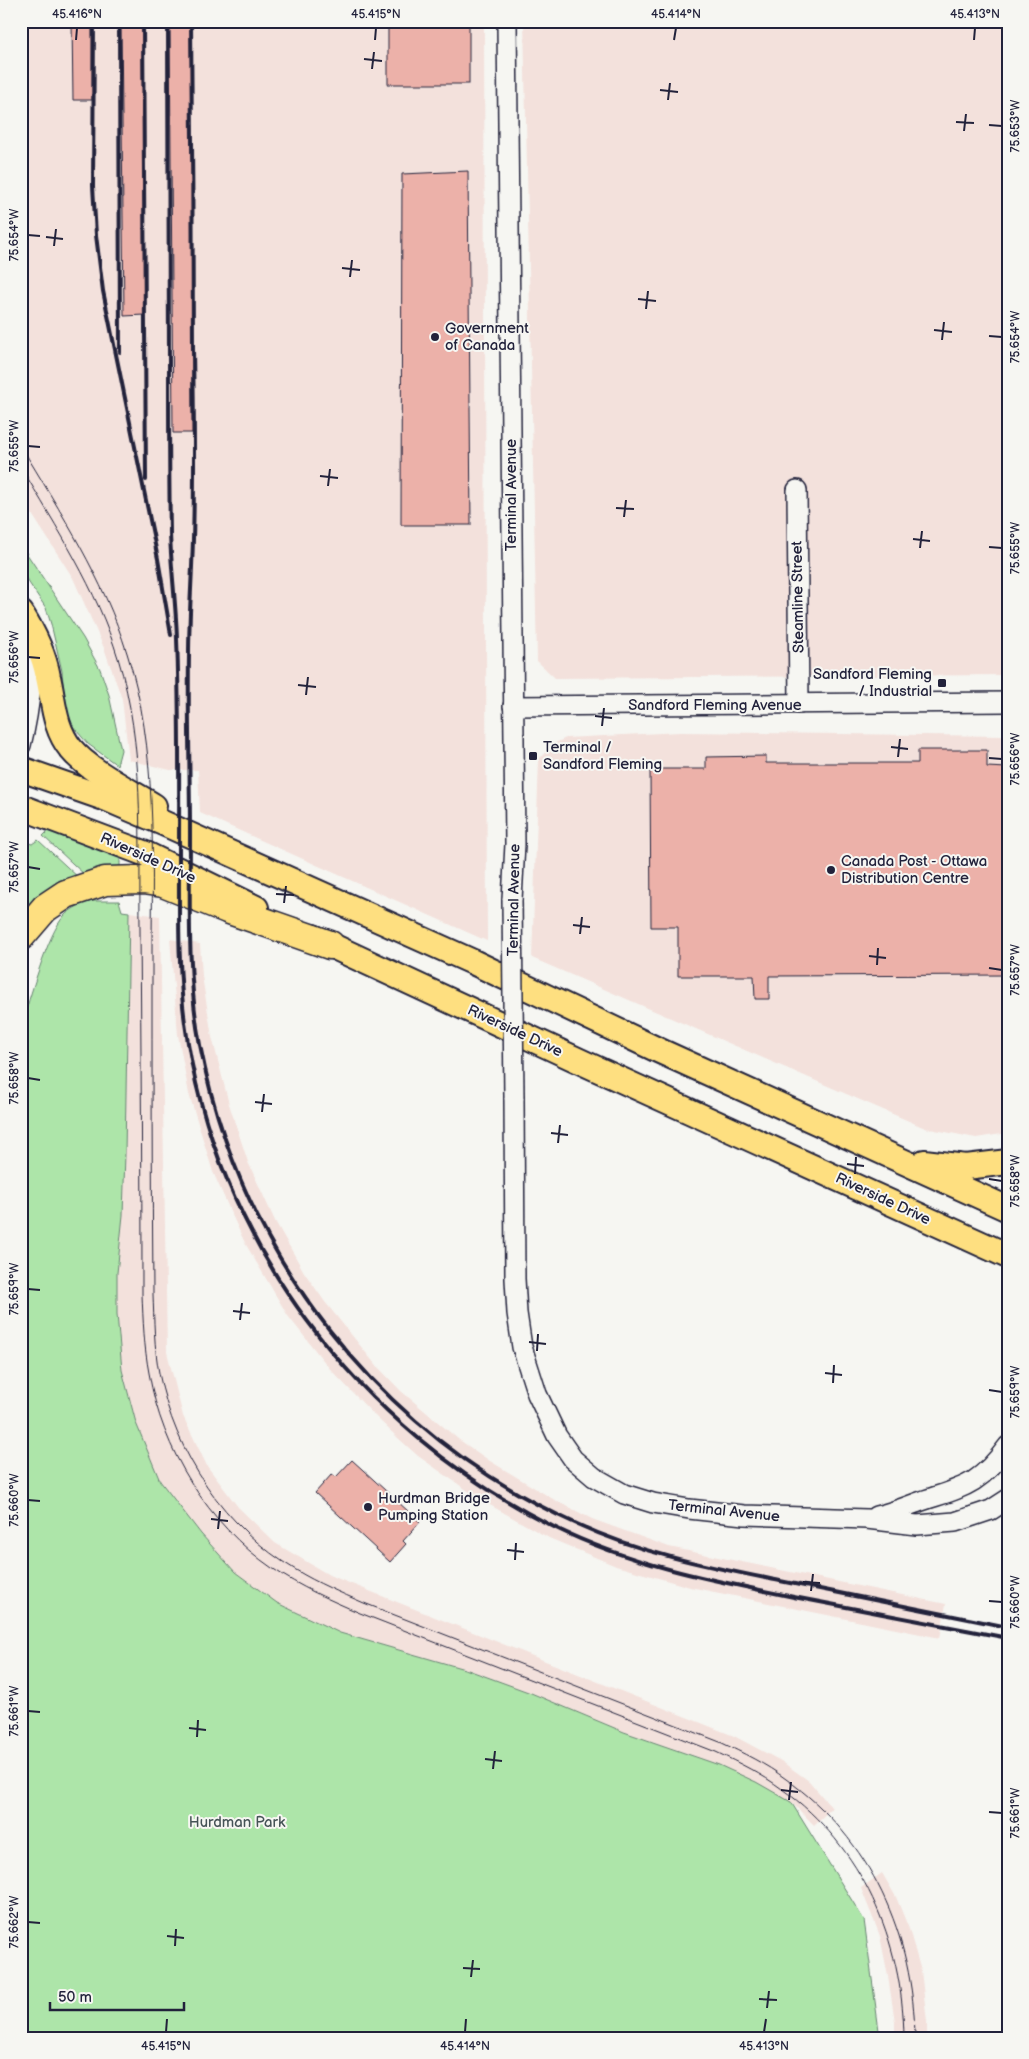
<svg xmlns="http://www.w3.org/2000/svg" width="1029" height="2059" viewBox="0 0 1029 2059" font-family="'Balsamiq Sans',sans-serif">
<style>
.built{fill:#f3e1dc}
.green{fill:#ade5a9;stroke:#688472}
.building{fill:#ecb1a9;stroke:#22223b}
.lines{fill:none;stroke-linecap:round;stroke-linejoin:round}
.minor-casing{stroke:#22223b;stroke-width:22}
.major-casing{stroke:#22223b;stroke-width:28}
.highway-casing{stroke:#22223b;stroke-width:31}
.minor{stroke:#f6f6f2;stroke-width:19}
.major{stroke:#fedf80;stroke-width:24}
.highway{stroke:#fedf80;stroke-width:28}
.tram{stroke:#22223b;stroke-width:1}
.rail{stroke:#22223b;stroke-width:4}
.minor-bridge-casing{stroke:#22223b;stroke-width:22;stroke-linecap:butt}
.minor-bridge{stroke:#f6f6f2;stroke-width:19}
.ticks{fill:none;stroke:#22223b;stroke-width:2}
.poi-dot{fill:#22223b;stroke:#f6f6f2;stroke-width:2}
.labels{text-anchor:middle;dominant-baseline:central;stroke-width:4;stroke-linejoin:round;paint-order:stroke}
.poi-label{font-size:15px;fill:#22223b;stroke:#f6f6f2;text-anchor:start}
.street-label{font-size:15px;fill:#22223b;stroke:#f6f6f2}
.park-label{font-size:15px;fill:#455356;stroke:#f6f6f2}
.neatline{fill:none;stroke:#22223b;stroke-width:2}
.ticks-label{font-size:12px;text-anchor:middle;fill:#22223b}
</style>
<rect width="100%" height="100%" fill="#f6f6f2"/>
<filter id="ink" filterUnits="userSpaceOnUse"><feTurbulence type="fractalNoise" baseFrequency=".02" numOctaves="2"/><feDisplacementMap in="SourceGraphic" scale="10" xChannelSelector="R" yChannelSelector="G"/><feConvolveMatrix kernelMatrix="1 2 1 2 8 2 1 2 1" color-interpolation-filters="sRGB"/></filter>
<g filter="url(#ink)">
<g class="built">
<polygon points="21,21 484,21 487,941 200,813 198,770 170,770 129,760 122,699 104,648 73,578 21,497"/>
<polygon points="524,21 1008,21 1008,675 555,678 537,661"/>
<polygon points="680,732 1008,736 1008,1133 976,1138 925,1128 532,958 539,759 553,744 566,738"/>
<polygon points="129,912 160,916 167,1352 183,1416 207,1466 238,1507 275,1543 329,1575 734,1736 781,1761 809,1781 832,1808 814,1825 791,1802 756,1782 719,1765 624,1732 531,1693 468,1670 340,1633 277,1603 235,1572 201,1534 160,1481 136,1423 122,1370 117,1314 117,1273 123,1215 125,1154"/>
<polygon points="170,939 200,944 202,976 212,1037 229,1104 248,1162 275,1221 304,1272 325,1302 375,1364 401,1391 458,1439 490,1461 553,1499 592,1519 669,1547 946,1604 940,1638 690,1587 616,1566 549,1538 481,1500 418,1456 398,1438 376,1417 330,1369 288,1316 245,1243 232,1215 213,1172 189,1094 178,1035"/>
<polygon points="882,1873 896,1897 909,1929 921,1971 927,2021 927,2038 895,2038 895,2022 888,1976 880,1936 861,1888"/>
</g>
<g class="green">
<polygon points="21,545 83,638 100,669 109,695 121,750 117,765 88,744 70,723 65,706 62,671 51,624 46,608 21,571"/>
<polygon points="49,830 120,858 120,873 87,877 43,836"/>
<polygon points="38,840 80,879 21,918 21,870 25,842 32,844"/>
<path d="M86 901H119L122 911 129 912 125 1154 123 1215 117 1273V1314L122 1370 136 1423 160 1481 201 1534 235 1572 277 1603 340 1633 468 1670 531 1693 624 1732 719 1765 756 1782 791 1802 864 1920 880 2038H21V1025C30 999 47 935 64 916 69 910 79 906 86 901Z"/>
</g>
<g class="building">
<polygon points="72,21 92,21 92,100 73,100"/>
<polygon points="121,21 142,21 144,315 124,316"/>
<polygon points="170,21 191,21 192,433 173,433"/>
<rect x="388" y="21" width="81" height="63"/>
<polygon points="468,171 471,525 401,525 402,174"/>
<polygon points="918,750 987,750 987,767 1007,768 1008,975 769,976 769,999 755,999 754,976 678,976 678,927 651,927 650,769 706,769 706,757 766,756 766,763 918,763"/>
<polygon points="352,1460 420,1522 403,1541 406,1544 390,1562 315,1493 332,1474 336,1477"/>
</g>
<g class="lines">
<defs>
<g id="minor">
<polyline points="507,21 515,844 512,900"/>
<polyline points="797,490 799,704"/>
<polyline points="513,706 1008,702"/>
<path d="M21 745C30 708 35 672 26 635"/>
<polyline points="514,1098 515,1279 517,1313 522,1347 537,1394 557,1436 573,1459 594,1477 624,1494 653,1503 689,1509 744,1515 867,1519 917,1525 955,1522 991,1510 1008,1499"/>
<path d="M876 1516C890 1513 903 1508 916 1503 962 1487 977 1488 1008 1446"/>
</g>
<g id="major">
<path d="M21 613C33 632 44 655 48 677 54 703 54 728 71 749 89 771 130 791 154 806"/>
<polyline points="21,769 107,799 163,823 473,962 660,1051 1008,1209"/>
<polyline points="21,807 146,854 256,908"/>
<polyline points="313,937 586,1064 1008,1256"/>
<polyline points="924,1162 966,1167 1008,1162"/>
</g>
<polyline id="highway" points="21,936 45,908 66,894 105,881 143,880 163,883 227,909 330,945"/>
</defs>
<use href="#minor" class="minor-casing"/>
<use href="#major" class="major-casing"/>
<use href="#highway" class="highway-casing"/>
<use href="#minor" class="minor"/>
<use href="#major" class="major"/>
<use href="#highway" class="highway"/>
<g class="tram">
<path d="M21 446C61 513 104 579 127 653 158 748 152 856 152 955 152 1068 152 1181 153 1294 154 1320 154 1347 159 1373 175 1454 225 1528 296 1570 317 1583 341 1593 364 1603L720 1742C743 1753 766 1764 786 1779 871 1839 914 1936 915 2038"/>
<path d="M21 467C57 528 97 589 118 658 145 746 139 838 140 930 141 1051 142 1172 142 1294 143 1320 144 1347 149 1373 162 1450 208 1524 272 1568 300 1587 330 1600 360 1613L716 1752C739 1763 762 1774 782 1789 862 1846 903 1941 904 2038"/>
</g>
<g class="rail">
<polyline points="94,21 93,186 96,235 103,291 158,559 171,635"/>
<polyline points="119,21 120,352"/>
<polyline points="143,21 146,480"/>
<path d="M168 21C168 135 169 249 169 362 169 419 169 476 170 533 171 568 176 604 177 639 180 714 179 788 179 863 179 916 178 970 185 1023 214 1242 358 1429 554 1527 631 1565 714 1581 799 1598 868 1611 938 1624 1008 1638"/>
<path d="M191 21C192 130 193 240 193 349 194 412 195 475 193 539 192 578 189 616 189 655 188 715 190 775 190 834 190 905 187 976 200 1045 241 1258 380 1434 577 1524 642 1554 711 1567 780 1581 856 1596 932 1612 1008 1627"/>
</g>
<defs>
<polyline id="minor-bridge" points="512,900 514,1098"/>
</defs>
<use href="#minor-bridge" class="minor-bridge-casing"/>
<use href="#minor-bridge" class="minor-bridge"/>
</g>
</g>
<path class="ticks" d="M76 40 77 28M375 40 376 28M674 40 676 28M974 40 975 28M364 59 382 61M372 69 374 52M660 90 678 92M668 100 670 83M956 122 974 123M989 125 1002 126M964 131 966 114M28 235 40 236M46 237 63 239M54 246 56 229M342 268 360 270M350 277 352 260M638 299 656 301M646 309 648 291M934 330 952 332M989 336 1002 337M942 340 944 322M28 446 40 447M320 476 338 478M328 486 330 469M616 508 634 509M624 517 626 500M913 539 930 541M989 547 1002 548M920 548 922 531M28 657 40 658M298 685 316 687M306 695 308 677M595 716 612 718M602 726 604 708M891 747 908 749M898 757 900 739M989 758 1002 759M28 867 40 869M276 894 294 895M284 903 286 886M573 925 590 927M580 934 582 917M869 956 886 958M877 965 878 948M989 968 1002 970M28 1078 40 1080M255 1102 272 1104M262 1112 264 1094M551 1133 568 1135M558 1143 560 1125M847 1164 864 1166M855 1174 856 1157M989 1179 1002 1181M28 1289 40 1290M233 1311 250 1313M240 1320 242 1303M529 1342 546 1344M537 1351 538 1334M825 1373 842 1375M833 1383 834 1365M989 1390 1002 1392M28 1500 40 1501M211 1519 228 1521M218 1529 220 1511M507 1550 524 1552M515 1560 516 1543M803 1582 820 1583M811 1591 813 1574M989 1601 1002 1602M28 1711 40 1712M189 1728 206 1730M197 1737 198 1720M485 1759 502 1761M493 1769 495 1751M781 1790 798 1792M789 1800 791 1782M989 1812 1002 1813M28 1922 40 1923M167 1936 184 1938M175 1946 176 1929M463 1968 480 1969M471 1977 473 1960M759 1999 777 2000M767 2008 769 1991M166 2032 167 2019M465 2032 466 2019M764 2032 766 2019"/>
<g class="poi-dot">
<circle cx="435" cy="337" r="5"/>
<rect x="937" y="678" width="10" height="10" rx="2.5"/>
<rect x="528" y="751" width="10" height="10" rx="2.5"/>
<circle cx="831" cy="870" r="5"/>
<circle cx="368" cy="1507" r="5"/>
</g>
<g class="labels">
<g class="poi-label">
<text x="445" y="328">Government<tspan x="445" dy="17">of Canada</tspan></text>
<text x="932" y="674" text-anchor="end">Sandford Fleming<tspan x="932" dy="17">/ Industrial</tspan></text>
<text x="543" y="747">Terminal /<tspan x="543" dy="17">Sandford Fleming</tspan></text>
<text x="841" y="861">Canada Post - Ottawa<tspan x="841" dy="17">Distribution Centre</tspan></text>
<text x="378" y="1498">Hurdman Bridge<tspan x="378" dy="17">Pumping Station</tspan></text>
</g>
<g class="street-label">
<text transform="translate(511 495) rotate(-90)">Terminal Avenue</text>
<text transform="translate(798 597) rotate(-91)">Steamline Street</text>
<text x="715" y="705">Sandford Fleming Avenue</text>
<text transform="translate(148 858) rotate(24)">Riverside Drive</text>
<text transform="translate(514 900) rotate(-89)">Terminal Avenue</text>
<text transform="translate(515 1031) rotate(25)">Riverside Drive</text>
<text transform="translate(883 1199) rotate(25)">Riverside Drive</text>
<text transform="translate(724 1511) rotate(6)">Terminal Avenue</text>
</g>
<g class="park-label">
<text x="237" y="1822">Hurdman Park</text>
</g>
</g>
<rect width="1029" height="2059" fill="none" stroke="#f6f6f2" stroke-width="55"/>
<path d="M50 2002v8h134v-8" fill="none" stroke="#22223b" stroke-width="2.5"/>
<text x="58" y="2002" font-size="15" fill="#22223b" stroke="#f6f6f2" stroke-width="4" paint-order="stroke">50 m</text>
<rect x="28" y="28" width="974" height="2004" class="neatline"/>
<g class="ticks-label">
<text x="77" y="18">45.416°N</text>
<text x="376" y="18">45.415°N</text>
<text x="676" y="18">45.414°N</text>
<text x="975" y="18">45.413°N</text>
<text transform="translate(1015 126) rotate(-90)" y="4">75.653°W</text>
<text transform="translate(14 235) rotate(-90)" y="4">75.654°W</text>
<text transform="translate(1015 337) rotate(-90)" y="4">75.654°W</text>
<text transform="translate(14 446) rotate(-90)" y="4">75.655°W</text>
<text transform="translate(1015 548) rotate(-90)" y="4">75.655°W</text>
<text transform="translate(14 657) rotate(-90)" y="4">75.656°W</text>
<text transform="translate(1015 759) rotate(-90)" y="4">75.656°W</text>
<text transform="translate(14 867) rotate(-90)" y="4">75.657°W</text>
<text transform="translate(1015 970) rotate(-90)" y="4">75.657°W</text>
<text transform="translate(14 1078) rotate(-90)" y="4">75.658°W</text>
<text transform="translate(1015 1181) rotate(-90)" y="4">75.658°W</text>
<text transform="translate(14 1289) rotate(-90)" y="4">75.659°W</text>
<text transform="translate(1015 1392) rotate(-90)" y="4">75.659°W</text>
<text transform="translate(14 1500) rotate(-90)" y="4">75.660°W</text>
<text transform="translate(1015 1602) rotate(-90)" y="4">75.660°W</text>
<text transform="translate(14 1711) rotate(-90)" y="4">75.661°W</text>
<text transform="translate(1015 1813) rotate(-90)" y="4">75.661°W</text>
<text transform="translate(14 1922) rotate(-90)" y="4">75.662°W</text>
<text x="166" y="2050">45.415°N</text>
<text x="465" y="2050">45.414°N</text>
<text x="764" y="2050">45.413°N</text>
</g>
</svg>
